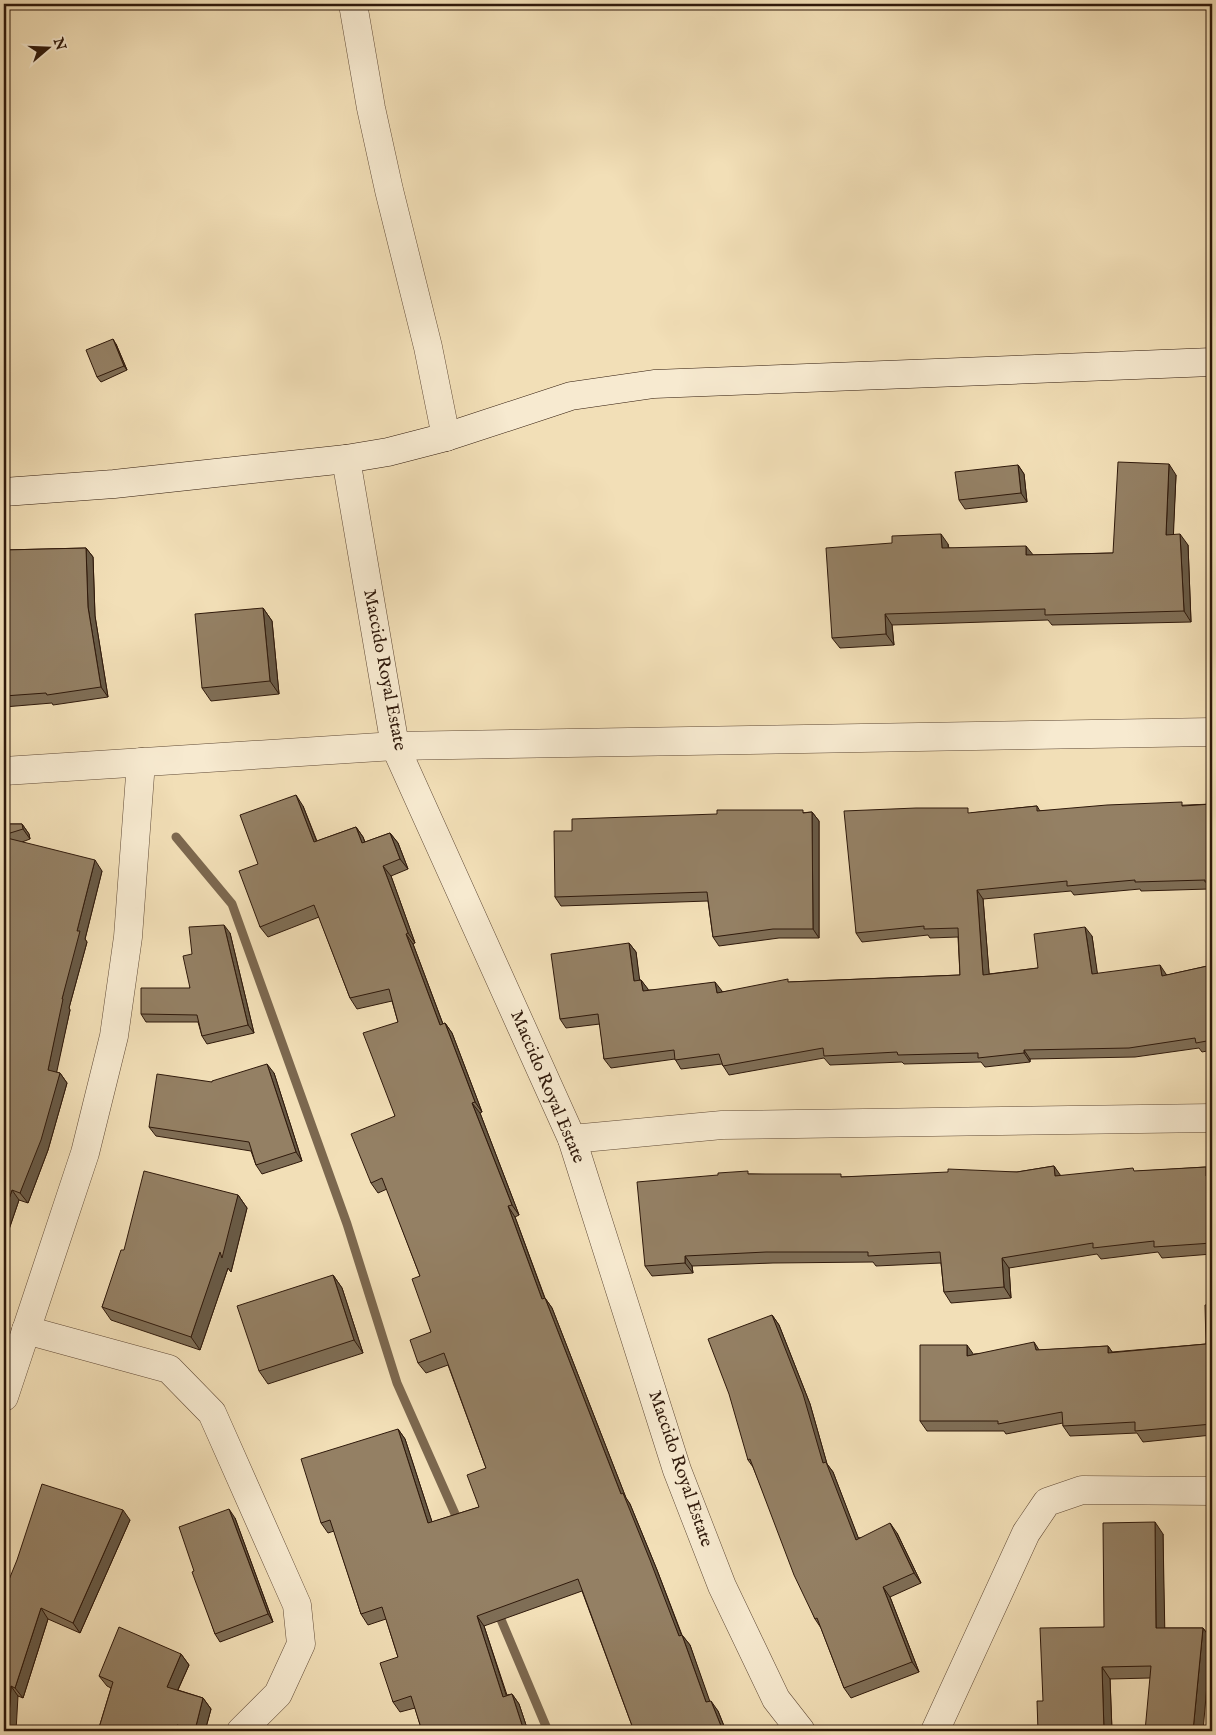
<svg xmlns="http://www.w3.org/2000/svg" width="1216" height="1735" viewBox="0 0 1216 1735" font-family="'IM FELL English',serif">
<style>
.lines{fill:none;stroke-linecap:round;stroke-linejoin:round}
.stream{stroke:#7c684f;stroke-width:9}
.street-casing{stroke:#604a36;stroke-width:29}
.secondary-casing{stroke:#2f190b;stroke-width:29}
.street{stroke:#f7ead0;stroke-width:28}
.secondary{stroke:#f7ead0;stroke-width:28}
.wall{fill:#7f6e56;stroke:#2f190b}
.shaded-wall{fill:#685a46;stroke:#2f190b}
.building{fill:#948064;stroke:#2f190b}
.labels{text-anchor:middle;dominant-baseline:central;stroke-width:4;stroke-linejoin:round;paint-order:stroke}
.street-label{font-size:18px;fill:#2f190b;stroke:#f7ead0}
</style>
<rect width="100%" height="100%" fill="#f2dfb7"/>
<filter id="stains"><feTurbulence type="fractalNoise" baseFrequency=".004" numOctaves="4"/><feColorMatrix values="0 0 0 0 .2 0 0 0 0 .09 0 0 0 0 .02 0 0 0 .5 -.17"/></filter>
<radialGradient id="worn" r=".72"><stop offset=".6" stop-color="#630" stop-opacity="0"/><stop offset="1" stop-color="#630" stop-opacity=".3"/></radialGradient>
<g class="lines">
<g class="stream">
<polyline points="176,837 232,904 347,1224 397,1383 460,1525"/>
<polyline points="497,1610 548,1731"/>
</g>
<defs>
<g id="street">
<polyline points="353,4 371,108 389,190 428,347 446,437"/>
<polyline points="346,459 395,746 572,1139 677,1470 722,1586 776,1699 801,1731"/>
<polyline points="4,771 395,746 1212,732"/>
<polyline points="572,1139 722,1125 1212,1118"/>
<polyline points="26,1330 169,1369 212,1413 297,1605 301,1644 278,1694 241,1731"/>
<polyline points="4,1397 85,1153 114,1036 128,937 141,762"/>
<polyline points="935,1731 1026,1533 1047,1502 1082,1490 1212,1491"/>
</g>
<polyline id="secondary" points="4,492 114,484 346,459 388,452 446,437 571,396 654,384 1212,362"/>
</defs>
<use href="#street" class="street-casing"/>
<use href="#secondary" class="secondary-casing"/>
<use href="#street" class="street"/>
<use href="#secondary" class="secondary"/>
</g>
<g class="wall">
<polygon points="116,344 127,370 101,382 97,377"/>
<polygon points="1018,465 1024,474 1027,502 965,509 959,500"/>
<polygon points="1176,475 1173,534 1188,545 1191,622 1052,625 1048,620 892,625 894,645 840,648 832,638 948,544 949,548 1033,555 1113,553"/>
<polygon points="86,548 93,557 95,616 108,697 53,705 52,703 4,707 4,550"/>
<polygon points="263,608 272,621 279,694 211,701 202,688"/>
<polygon points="1212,804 1212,891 1211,891 1209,889 1141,891 1140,889 1074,895 1071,891 983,899 989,974 1038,968 1092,936 1097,974 1166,974 1167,975 1212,965 1212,1050 1202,1052 1199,1048 1135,1057 1030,1059 1030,1062 985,1067 981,1062 904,1064 902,1062 830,1065 824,1058 729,1075 722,1064 681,1069 675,1059 611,1068 604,1059 600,1024 566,1028 560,1019 629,943 636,952 639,980 641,980 648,990 722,991 722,992 790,982 960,975 958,937 930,938 928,935 862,942 856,933 971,813 1037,806 1040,811"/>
<polygon points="303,806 317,841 356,827 363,837 365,842 390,833 398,843 408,869 391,876 415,943 413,944 443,1024 445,1023 452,1033 482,1112 480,1113 519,1215 515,1217 545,1298 552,1308 626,1498 630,1504 657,1570 682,1635 690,1645 709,1701 718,1711 726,1731 633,1731 634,1731 582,1591 484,1626 507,1695 512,1694 519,1704 528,1731 422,1731 415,1708 400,1712 393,1702 398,1657 386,1619 368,1625 361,1614 334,1531 328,1533 321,1523 398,1429 405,1439 432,1522 479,1507 486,1468 448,1365 426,1373 418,1363 431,1332 420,1276 387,1189 378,1193 371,1183 395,1116 398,1022 392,1001 357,1009 350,998 319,917 268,937 260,927 258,864"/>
<polygon points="812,812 819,821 819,938 779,938 719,946 713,937 708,901 561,906 555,897 572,831"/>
<polygon points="4,824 22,824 29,834 30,839 22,842 102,871 85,939 87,942 69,1008 70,1010 56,1072 60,1073 67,1083 48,1150 28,1203 19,1200 4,1244"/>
<polygon points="230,933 254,1033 207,1044 202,1036 198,1022 146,1022 141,1014 190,988 192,954"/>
<polygon points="274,1073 302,1161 262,1174 256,1165 251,1151 156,1136 149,1127 212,1082"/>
<polygon points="1054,1166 1060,1176 1206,1167 1212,1176 1212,1254 1162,1258 1158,1252 1101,1259 1097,1254 1009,1268 1011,1298 951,1303 944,1292 941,1263 876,1266 873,1262 773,1263 692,1266 693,1273 652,1276 645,1266 718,1175 750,1174 842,1177 1017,1172"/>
<polygon points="238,1195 247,1208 231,1272 228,1268 200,1350 111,1320 102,1307 124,1250"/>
<polygon points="333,1275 342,1288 363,1353 268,1384 259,1371"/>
<polygon points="1212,1304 1212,1435 1143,1442 1137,1433 1070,1436 1063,1426 1063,1423 1006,1434 1004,1431 927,1431 920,1421 974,1354 1108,1346 1112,1352 1206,1344"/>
<polygon points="772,1315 779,1325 810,1404 827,1464 833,1472 858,1538 897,1533 921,1583 890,1597 919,1672 851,1698 844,1688 821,1628 815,1619 753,1467 748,1460"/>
<polygon points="235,1518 273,1622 220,1642 215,1634 194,1571"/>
<polygon points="130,1520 80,1633 48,1619 23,1698 18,1696 4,1731 4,1592"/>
<polygon points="1163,1534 1164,1628 1203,1628 1211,1639 1150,1678 1110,1679 1112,1731 1038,1731 1043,1701 1104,1627"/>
<polygon points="181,1654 189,1665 178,1690 203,1698 211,1709 205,1731 98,1731 111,1688 107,1686 99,1676"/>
</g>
<g class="shaded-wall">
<polygon points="113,339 116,344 127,370 124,366"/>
<polygon points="1169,464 1176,475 1173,545 1166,535"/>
<polygon points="1018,465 1024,474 1027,502 1021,493"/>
<polygon points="941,534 948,544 949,559 942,548"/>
<polygon points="1180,534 1188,545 1191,622 1184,611"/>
<polygon points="1026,546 1034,556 1026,555"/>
<polygon points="86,548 93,557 95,616 108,697 101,687 88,607"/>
<polygon points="263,608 272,621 279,694 270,681"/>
<polygon points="885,614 892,625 894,645 886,634"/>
<polygon points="296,795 303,806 321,853 314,842"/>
<polygon points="812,812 819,821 819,938 813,929"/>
<polygon points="22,824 29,834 30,839 23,829"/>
<polygon points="356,827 363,837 369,854 362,843"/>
<polygon points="390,833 398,843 408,869 400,859"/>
<polygon points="95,860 102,871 85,939 87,942 69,1008 70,1010 55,1080 48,1070 62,999 77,931"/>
<polygon points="383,866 391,876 415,943 408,933"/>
<polygon points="977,890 983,899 990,984 983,975"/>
<polygon points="224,925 230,933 254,1033 248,1025"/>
<polygon points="1085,927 1092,936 1099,984 1092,974"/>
<polygon points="406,934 413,944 447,1035 440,1025"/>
<polygon points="629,943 636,952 641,990 634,981"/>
<polygon points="1160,965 1166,974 1168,985 1162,976"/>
<polygon points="641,980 648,989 649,1000 643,991"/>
<polygon points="715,982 722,991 723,1002 717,993"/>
<polygon points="445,1023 452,1033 482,1112 475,1102"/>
<polygon points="1024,1050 1030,1059 1030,1062 1024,1053"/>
<polygon points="267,1064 274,1073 302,1161 296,1152"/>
<polygon points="60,1073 67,1083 48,1150 28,1203 20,1193"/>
<polygon points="472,1103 480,1113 519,1215 512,1205"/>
<polygon points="1054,1166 1061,1176 1055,1176"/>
<polygon points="1206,1167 1212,1176 1206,1176"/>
<polygon points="12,1190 19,1200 4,1244 4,1214"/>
<polygon points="238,1195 247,1208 231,1272 228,1268 200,1350 191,1337"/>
<polygon points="508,1206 515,1217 549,1310 542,1299"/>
<polygon points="685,1256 692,1266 693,1273 685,1263"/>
<polygon points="1002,1258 1009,1268 1011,1298 1004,1287"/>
<polygon points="333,1275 342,1288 363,1353 354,1340"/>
<polygon points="545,1298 552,1308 626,1498 630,1504 657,1570 686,1647 679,1636 621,1494"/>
<polygon points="772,1315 779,1325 810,1404 827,1464 833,1472 863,1550 856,1540 823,1463"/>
<polygon points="1034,1342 1041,1353 1036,1350"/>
<polygon points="967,1345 974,1355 967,1356"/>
<polygon points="1108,1346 1115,1356 1108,1353"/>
<polygon points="398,1429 405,1439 436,1534 428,1523"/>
<polygon points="229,1509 235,1518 273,1622 268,1614"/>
<polygon points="123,1510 130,1520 80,1633 73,1623"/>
<polygon points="1155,1522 1163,1534 1165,1640 1156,1628"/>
<polygon points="890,1523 897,1533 921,1583 914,1573"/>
<polygon points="883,1587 890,1597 919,1672 912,1662"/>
<polygon points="41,1608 48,1619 23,1698 15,1688"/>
<polygon points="477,1616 484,1626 510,1707 503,1697"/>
<polygon points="1203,1628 1211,1639 1203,1731 1193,1731"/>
<polygon points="682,1635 690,1645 714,1713 706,1702"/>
<polygon points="181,1654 189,1665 174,1698 167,1687"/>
<polygon points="1102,1667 1110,1679 1112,1731 1104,1731"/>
<polygon points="11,1686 18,1696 16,1731 8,1731"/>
<polygon points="512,1694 519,1704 528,1731 524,1731"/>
<polygon points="203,1698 211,1709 205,1731 195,1731 195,1730"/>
<polygon points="711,1701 718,1711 726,1731 723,1731"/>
<polygon points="177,1725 182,1731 175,1731"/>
</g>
<g class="building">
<polygon points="113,339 124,366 97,377 86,350"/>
<polygon points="1118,462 1169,464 1166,535 1180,534 1184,611 1045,615 1045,609 885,614 886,634 832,638 826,548 892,543 892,536 941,534 942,548 1026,546 1026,555 1113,553"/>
<polygon points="1018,465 1021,493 959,500 955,472"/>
<polygon points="86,548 88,607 101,687 47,695 46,693 4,696 4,550"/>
<polygon points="263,608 270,681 202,688 195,614"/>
<polygon points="296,795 314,842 356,827 362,843 390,833 400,859 383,866 408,933 406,934 440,1025 445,1023 475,1102 472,1103 512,1205 508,1206 542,1299 545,1298 621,1494 623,1493 650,1560 679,1636 682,1635 706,1702 711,1701 723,1731 633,1731 634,1731 578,1579 477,1616 503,1697 512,1694 524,1731 422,1731 411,1696 393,1702 380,1663 398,1657 382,1607 361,1614 330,1520 321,1523 301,1459 398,1429 428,1523 479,1507 467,1475 486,1468 444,1353 418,1363 410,1340 431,1332 412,1279 420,1276 382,1178 371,1183 351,1134 395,1116 363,1033 398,1022 389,989 350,998 314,905 260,927 239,871 258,864 240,815"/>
<polygon points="1182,802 1182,806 1212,804 1212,882 1205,882 1205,880 1135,882 1135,880 1067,886 1067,881 977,890 983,975 1038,968 1034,934 1085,927 1092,974 1160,965 1162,976 1212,965 1212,1040 1196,1043 1195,1038 1129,1048 1024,1050 1024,1053 978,1058 978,1053 898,1055 897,1052 824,1056 823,1048 723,1066 719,1054 675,1060 674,1050 604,1059 598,1014 560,1019 551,954 629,943 634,981 641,980 643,991 715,982 717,993 788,979 788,982 960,975 958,928 924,929 924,926 856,933 844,811 916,808 968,808 968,813 1037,806 1037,811 1107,805"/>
<polygon points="717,810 803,810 803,813 812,812 813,929 773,929 713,937 707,892 555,897 554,831 572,831 572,819 717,814"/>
<polygon points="4,824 22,824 23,829 7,834 7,838 95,860 77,931 80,931 62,999 63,999 48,1070 60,1073 41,1140 20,1193 12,1190 4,1214"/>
<polygon points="224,925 248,1025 202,1036 197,1015 141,1014 141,988 190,988 183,956 192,954 189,927"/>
<polygon points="267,1064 296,1152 256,1165 249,1142 149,1127 157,1074 212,1082 212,1081"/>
<polygon points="1054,1166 1055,1176 1133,1168 1134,1171 1206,1167 1206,1176 1212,1176 1212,1243 1154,1247 1154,1241 1093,1248 1093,1243 1002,1258 1004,1287 944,1292 940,1252 868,1256 868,1252 766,1252 685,1256 685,1263 645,1266 637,1182 718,1175 718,1173 748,1171 748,1174 841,1174 841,1177 948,1172 948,1169 1017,1172"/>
<polygon points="144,1171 238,1195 222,1258 220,1252 191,1337 102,1307 121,1250 124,1250"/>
<polygon points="333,1275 354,1340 259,1371 237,1306"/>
<polygon points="1212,1304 1212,1424 1135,1431 1135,1422 1063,1426 1062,1412 998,1424 998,1421 920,1421 920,1345 967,1345 967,1356 1034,1342 1036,1350 1108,1346 1108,1353 1206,1344 1205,1305"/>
<polygon points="772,1315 803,1394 823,1463 826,1462 856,1540 890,1523 914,1573 883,1587 912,1662 844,1688 817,1618 815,1619 794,1575 750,1459 748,1460 729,1394 708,1339"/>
<polygon points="42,1484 123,1510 73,1623 41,1608 15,1688 11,1686 8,1731 4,1731 4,1592 17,1560"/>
<polygon points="229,1509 268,1614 215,1634 192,1572 194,1571 179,1527"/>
<polygon points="1155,1522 1156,1628 1203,1628 1193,1731 1145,1731 1151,1666 1102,1667 1104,1731 1038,1731 1037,1701 1043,1701 1040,1628 1104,1627 1103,1523"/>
<polygon points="119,1627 181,1654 167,1687 203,1698 195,1730 177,1725 175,1731 98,1731 113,1682 99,1676"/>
</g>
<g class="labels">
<g class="street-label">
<text transform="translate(384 670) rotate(79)">Maccido Royal Estate</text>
<text transform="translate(547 1087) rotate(67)">Maccido Royal Estate</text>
<text transform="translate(680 1469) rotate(71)">Maccido Royal Estate</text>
</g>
</g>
<rect width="1216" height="1735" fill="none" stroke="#f2dfb7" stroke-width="20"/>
<rect x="5" y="5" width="1206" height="1725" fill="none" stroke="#2f190b" stroke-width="2.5"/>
<rect x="10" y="10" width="1196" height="1715" fill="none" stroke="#2f190b"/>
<g transform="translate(48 48) rotate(71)" stroke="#f7ead0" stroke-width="4" paint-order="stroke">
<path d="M0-4L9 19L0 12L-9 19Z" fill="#2f190b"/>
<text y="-8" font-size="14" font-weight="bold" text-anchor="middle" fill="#2f190b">N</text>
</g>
<rect width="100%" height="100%" filter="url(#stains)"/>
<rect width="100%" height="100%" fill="url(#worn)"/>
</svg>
